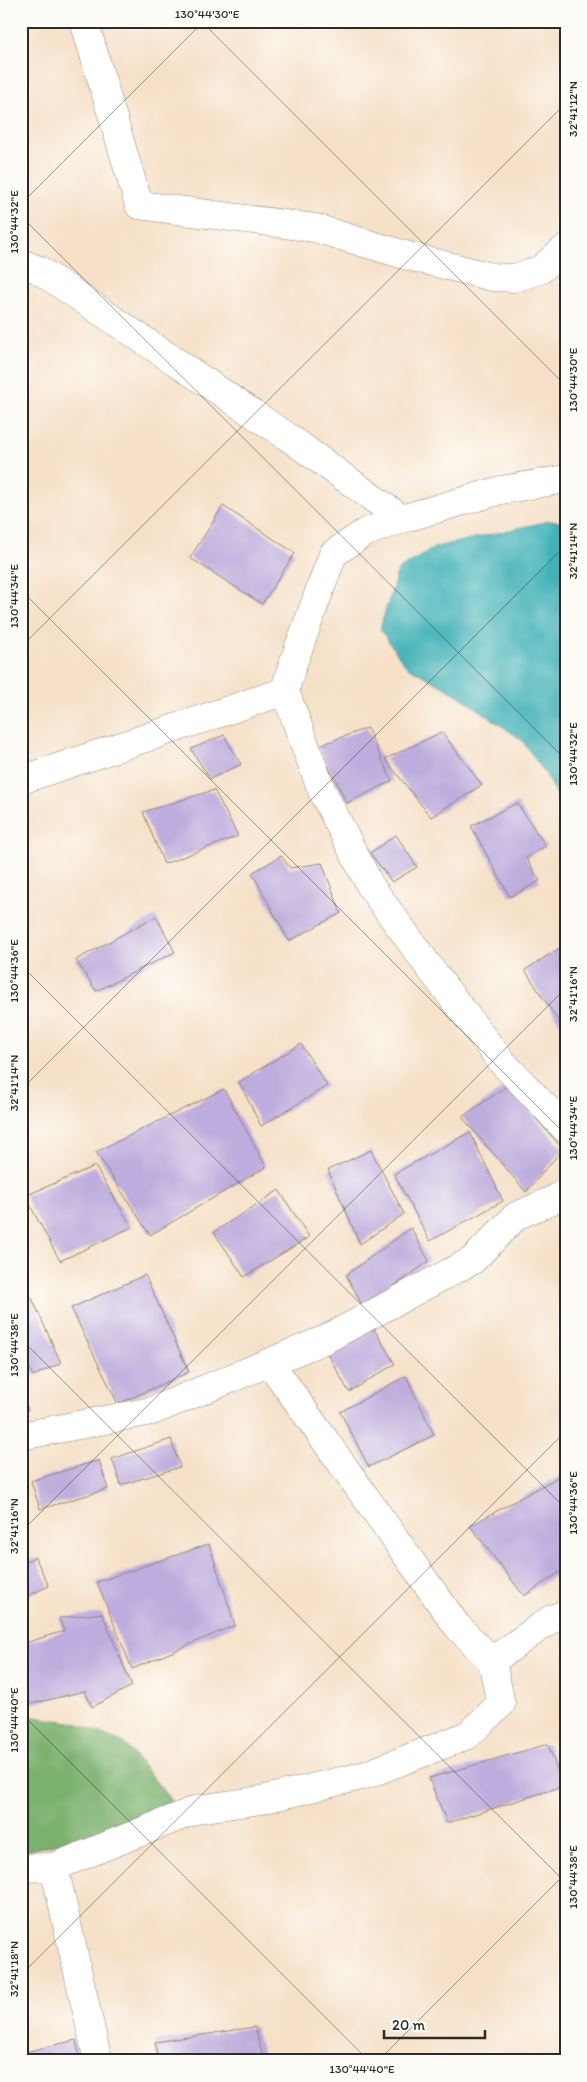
<svg xmlns="http://www.w3.org/2000/svg" width="587" height="2082" viewBox="0 0 587 2082" font-family="Itim,sans-serif">
<style>
.forest{fill:#7ab16e;stroke:#526e4c}
.water{fill:#40b1b7;stroke:#366e71}
.building{fill:#bdacdd}
.lines{fill:none;stroke-linecap:round;stroke-linejoin:round}
.minor-casing{stroke:#908679;stroke-width:29}
.minor{stroke:#fff;stroke-width:28}
.ticks{fill:none;stroke:#2b2b2b;stroke-width:1;stroke-opacity:0.45}
.neatline{fill:none;stroke:#2b2b2b;stroke-width:2}
.ticks-label{font-size:12px;text-anchor:middle;fill:#2b2b2b}
</style>
<rect width="100%" height="100%" fill="#fdfcf7"/>
<filter id="ink" filterUnits="userSpaceOnUse"><feTurbulence type="fractalNoise" baseFrequency=".02" numOctaves="2"/><feDisplacementMap in="SourceGraphic" scale="10" xChannelSelector="R" yChannelSelector="G"/><feConvolveMatrix kernelMatrix="1 2 1 2 8 2 1 2 1" color-interpolation-filters="sRGB"/></filter>
<filter id="wash" filterUnits="userSpaceOnUse"><feTurbulence type="fractalNoise" baseFrequency=".0096" numOctaves="4" result="noise"/><feDisplacementMap in="SourceGraphic" scale="20" xChannelSelector="R" yChannelSelector="G"/><feGaussianBlur stdDeviation="1.12" result="paint"/><feColorMatrix in="noise" values="0 0 0 0 0 0 0 0 0 0 0 0 0 0 0 0 0 1.4 0 .05"/><feComposite in="paint" operator="in"/></filter>
<g filter="url(#wash)">
<rect width="100%" height="100%" fill="#f6e0c7"/>
<polygon class="forest" points="21,1715 76,1723 124,1743 182,1814 21,1852"/>
<polygon class="water" points="549,521 566,522 566,814 549,779 522,740 458,695 406,666 380,629 398,570 436,547"/>
<g id="blocks">
<g class="building">
<polygon points="223,506 295,553 262,604 190,558"/>
<polygon points="367,728 392,781 347,803 318,746"/>
<polygon points="442,732 482,785 431,817 385,759"/>
<polygon points="224,735 241,764 210,779 191,749"/>
<polygon points="214,790 238,836 164,864 143,812"/>
<polygon points="517,803 546,846 526,858 540,881 510,897 471,826"/>
<polygon points="396,835 417,867 392,882 370,853"/>
<polygon points="281,856 290,868 322,863 341,913 289,941 252,873"/>
<polygon points="156,916 175,952 96,991 76,960"/>
<polygon points="566,944 566,1033 525,970"/>
<polygon points="301,1044 327,1086 261,1126 239,1082"/>
<polygon points="507,1086 563,1149 526,1192 462,1117"/>
<polygon points="224,1089 266,1167 150,1235 96,1152"/>
<polygon points="470,1132 503,1201 430,1241 394,1174"/>
<polygon points="371,1150 404,1214 360,1244 328,1170"/>
<polygon points="95,1166 132,1227 60,1261 25,1196"/>
<polygon points="279,1190 309,1237 244,1277 214,1232"/>
<polygon points="411,1228 429,1261 364,1308 346,1275"/>
<polygon points="145,1275 189,1372 118,1404 71,1308"/>
<polygon points="32,1298 61,1363 33,1376 21,1349 21,1302"/>
<polygon points="374,1329 395,1364 349,1392 326,1351"/>
<polygon points="406,1376 434,1435 369,1467 340,1412"/>
<polygon points="21,1389 28,1410 21,1412"/>
<polygon points="171,1439 180,1467 121,1485 112,1459"/>
<polygon points="99,1460 108,1489 40,1509 31,1481"/>
<polygon points="565,1473 566,1568 524,1596 470,1526"/>
<polygon points="209,1544 235,1625 132,1669 97,1582"/>
<polygon points="35,1557 49,1586 21,1599 21,1564"/>
<polygon points="102,1613 132,1686 92,1707 85,1691 31,1704 21,1683 21,1635 25,1643 64,1631 59,1618"/>
<polygon points="548,1744 563,1786 447,1823 429,1778"/>
<polygon points="255,2027 264,2061 158,2061 155,2042"/>
<polygon points="76,2040 80,2061 21,2061 21,2053"/>
</g>
</g>
</g>
<g filter="url(#ink)">
<use href="#blocks" fill-opacity="0" stroke="#908679" stroke-width="1"/>
<g class="lines">
<defs>
<g id="minor">
<polyline points="84,21 139,205 315,228 408,256 492,277 514,278 540,270 566,248"/>
<polyline points="21,263 39,270 288,437 402,519"/>
<polyline points="566,479 501,490 402,519 364,533 333,554 291,669 285,691 322,791 371,887 432,971 501,1061 566,1129"/>
<polyline points="21,780 285,691"/>
<polyline points="270,1363 457,1626 492,1661 551,1619 566,1614"/>
<polyline points="21,1436 152,1411 326,1339 473,1260 516,1216 555,1199 566,1192"/>
<polyline points="21,1868 54,1867"/>
<polyline points="98,2061 54,1867 198,1809 261,1800 366,1775 468,1735 501,1704 492,1661"/>
</g>
</defs>
<use href="#minor" class="minor-casing"/>
<use href="#minor" class="minor"/>
</g>
</g>
<path class="ticks" d="M201 21 566 386M21 204 204 21M21 216 566 760M21 590 566 1135M21 647 566 103M21 965 566 1509M21 1090 566 545M21 1339 566 1883M21 1532 566 988M21 1713 369 2061M21 1975 566 1431M378 2061 566 1873"/>
<rect width="587" height="2082" fill="none" stroke="#fdfcf7" stroke-width="55"/>
<path d="M384 2030v8h101v-8" fill="none" stroke="#2b2b2b" stroke-width="2.5"/>
<text x="392" y="2030" font-size="15" fill="#2b2b2b" stroke="#fdfcf7" stroke-width="4" paint-order="stroke">20 m</text>
<rect x="28" y="28" width="532" height="2026" class="neatline"/>
<g class="ticks-label">
<text x="207" y="18">130°44'30"E</text>
<text transform="translate(573 109) rotate(-90)" y="4">32°41'12"N</text>
<text transform="translate(14 222) rotate(-90)" y="4">130°44'32"E</text>
<text transform="translate(573 380) rotate(-90)" y="4">130°44'30"E</text>
<text transform="translate(573 551) rotate(-90)" y="4">32°41'14"N</text>
<text transform="translate(14 596) rotate(-90)" y="4">130°44'34"E</text>
<text transform="translate(573 754) rotate(-90)" y="4">130°44'32"E</text>
<text transform="translate(14 971) rotate(-90)" y="4">130°44'36"E</text>
<text transform="translate(573 994) rotate(-90)" y="4">32°41'16"N</text>
<text transform="translate(14 1083) rotate(-90)" y="4">32°41'14"N</text>
<text transform="translate(573 1128) rotate(-90)" y="4">130°44'34"E</text>
<text transform="translate(14 1345) rotate(-90)" y="4">130°44'38"E</text>
<text transform="translate(573 1503) rotate(-90)" y="4">130°44'36"E</text>
<text transform="translate(14 1526) rotate(-90)" y="4">32°41'16"N</text>
<text transform="translate(14 1720) rotate(-90)" y="4">130°44'40"E</text>
<text transform="translate(573 1877) rotate(-90)" y="4">130°44'38"E</text>
<text transform="translate(14 1969) rotate(-90)" y="4">32°41'18"N</text>
<text x="362" y="2073">130°44'40"E</text>
</g>
</svg>
